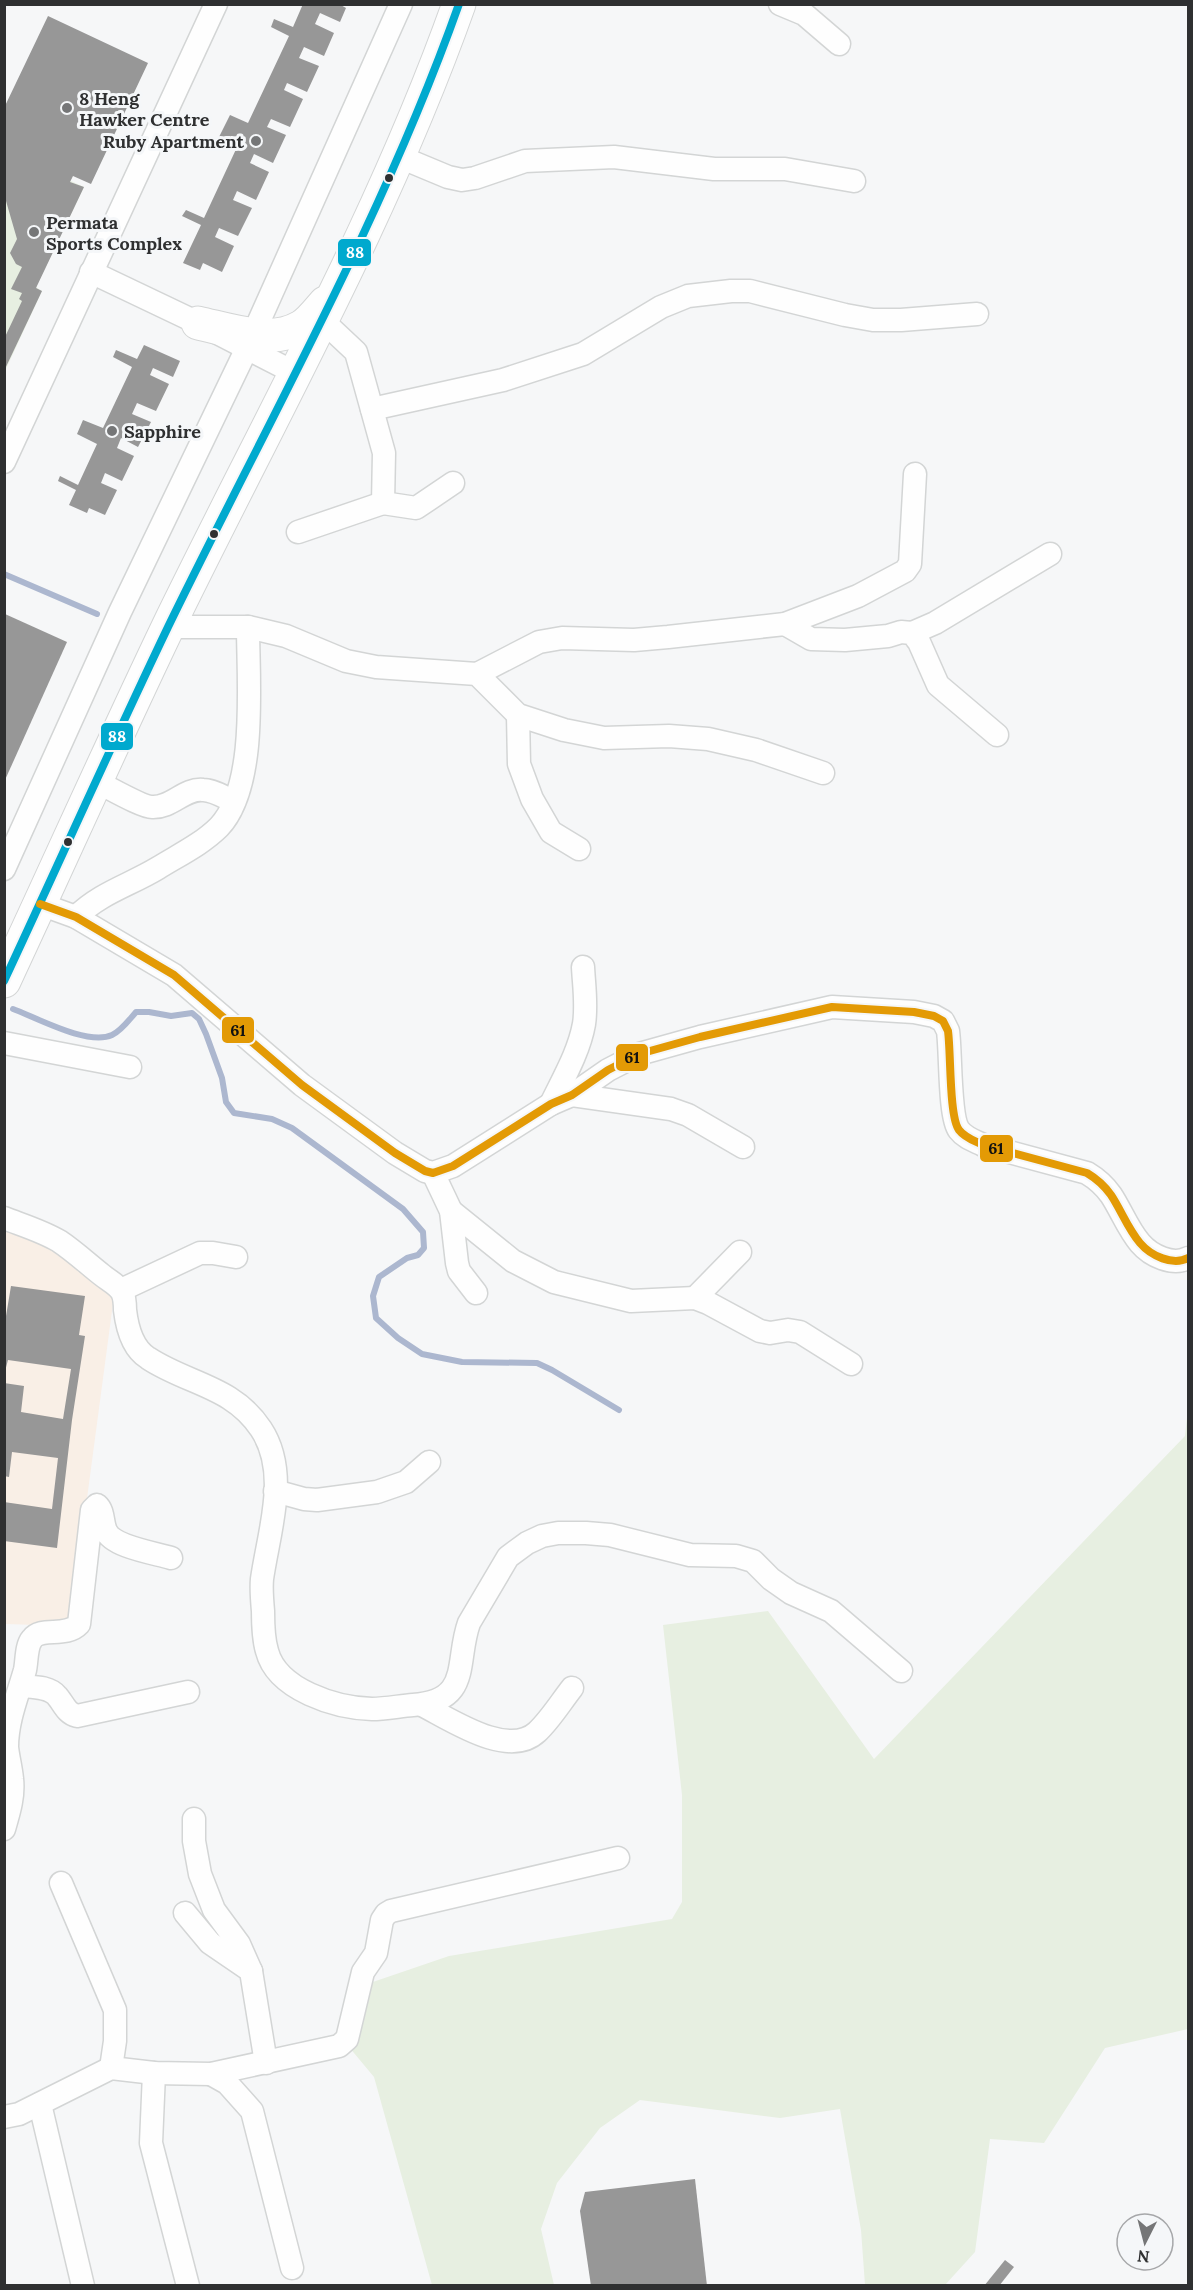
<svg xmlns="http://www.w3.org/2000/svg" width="1193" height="2290" viewBox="0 0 1193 2290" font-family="Lora,serif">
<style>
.education{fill:#f9efe6}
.green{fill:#e7efe1}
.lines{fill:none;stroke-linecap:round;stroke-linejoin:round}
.stream{stroke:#acb7cf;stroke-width:6}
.building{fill:#979797}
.minor-casing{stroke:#d3d5d5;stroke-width:25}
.primary-casing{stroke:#d3d5d5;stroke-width:35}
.minor{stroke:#fefefe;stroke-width:22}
.primary{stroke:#fefefe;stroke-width:33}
.bus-1-casing{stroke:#f5f7f9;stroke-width:12}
.bus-2-casing{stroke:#f5f7f9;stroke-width:12}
.bus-1{stroke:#00a9ce;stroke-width:8}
.bus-2{stroke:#e39a05;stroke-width:8}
.poi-dot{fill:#757677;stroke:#f5f7f9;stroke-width:2}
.bus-dot{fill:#2f3031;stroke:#f5f7f9;stroke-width:2}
.labels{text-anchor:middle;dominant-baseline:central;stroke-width:6;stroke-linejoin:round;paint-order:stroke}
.poi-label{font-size:18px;font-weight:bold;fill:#2f3031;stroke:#f5f7f9;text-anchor:start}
.line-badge{stroke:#f5f7f9;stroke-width:2}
.badge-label{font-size:16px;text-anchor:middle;font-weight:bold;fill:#fff}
.pale-badge-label{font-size:16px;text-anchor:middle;font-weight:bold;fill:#111}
</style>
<rect width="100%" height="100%" fill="#f6f7f8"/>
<polygon class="education" points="5,1230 61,1250 114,1296 70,1626 5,1624"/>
<g class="green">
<polygon points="5,151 84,187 36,287 42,291 5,371"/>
<polygon points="1188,1408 1188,2029 1105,2048 1044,2143 990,2139 975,2252 945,2285 865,2285 861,2230 840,2109 780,2118 640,2100 600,2128 557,2183 541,2229 554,2285 432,2285 374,2077 349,2047 367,1984 449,1956 672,1919 682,1902 682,1795 663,1625 768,1611 874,1759 1185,1436"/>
</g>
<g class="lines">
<g class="stream">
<polyline points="4,574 97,614"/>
<path d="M13 1009C37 1018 88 1046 112 1035 121 1031 129 1020 136 1012H149L171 1016 192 1013 199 1019 206 1034 222 1078 226 1102 234 1113 272 1119 292 1128 403 1209 423 1232 424 1248 418 1255 407 1258 379 1277 373 1296 376 1318 398 1338 422 1354 462 1362 537 1363 552 1370 619 1410"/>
</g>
</g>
<g class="building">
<polygon points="303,4 339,4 346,8 340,22 320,13 315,24 334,33 324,56 304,47 299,58 319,66 307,92 287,83 284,90 303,99 290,127 271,119 267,127 286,135 273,163 254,154 250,163 269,172 256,200 237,191 233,200 252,208 238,236 219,228 215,237 234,246 222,272 203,263 200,270 183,263 201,225 182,216 186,210 204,218 238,145 219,137 230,115 248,123 289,36 271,27 274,19 293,27"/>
<polygon points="48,16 148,63 91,184 73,176 70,182 84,187 36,288 42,291 4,371 4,339 22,301 19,299 22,293 11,289 22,267 16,264 10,253 17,239 6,201 4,201 4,108"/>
<polygon points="144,345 180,361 173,377 153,368 150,375 169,384 156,411 137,403 132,414 151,422 138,447 121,438 117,448 134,456 122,481 105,473 101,483 117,490 105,515 89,508 87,513 69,505 76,490 58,481 60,476 78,485 97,444 77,434 83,420 103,428 132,367 113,357 116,350 137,359"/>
<polygon points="5,614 67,642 5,780"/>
<polygon points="11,1286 85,1296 79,1335 85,1336 72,1420 57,1548 4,1541 4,1502 52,1509 58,1458 12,1452 9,1477 4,1476 4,1383 24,1386 21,1412 63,1419 71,1369 8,1360 4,1375 4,1328"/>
<polygon points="695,2179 707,2286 591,2286 580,2211 585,2192"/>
<polygon points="1005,2260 1014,2267 999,2286 984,2286"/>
</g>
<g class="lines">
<defs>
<g id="minor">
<polyline points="780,4 804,14 839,44"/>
<polyline points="400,157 448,177 462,180 475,178 525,161 614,157 714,169 785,169 854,181"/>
<polyline points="91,272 198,323 297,374"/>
<polyline points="372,409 503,380 583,354 661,307 688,296 731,291 750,291 845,315 873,320 901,320 977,314"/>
<polyline points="4,462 216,4"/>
<polyline points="383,503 416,508 453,483"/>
<polyline points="298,532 383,503 384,453 356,352 323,321"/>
<polyline points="785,624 811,639 845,640 888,636 901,632 912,633 919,642 938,685 997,735"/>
<polyline points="168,627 248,627 286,636 346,661 376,667 477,674 518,715 564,730 604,738 669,736 708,739 756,750 823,773"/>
<polyline points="912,633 935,623 1050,554"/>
<polyline points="477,674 539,642 562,638 634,640 668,637 785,624 858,596 905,571 910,564 915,474"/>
<polyline points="518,715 519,764 532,799 551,832 579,849"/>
<path d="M97 782C108 787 142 807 152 807 172 808 184 788 203 790 213 790 224 797 233 801"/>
<polyline points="4,869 120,612 247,348 401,4"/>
<path d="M40 904 76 917 174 975 302 1085 395 1153 425 1171 433 1173 453 1166 551 1104 572 1095 608 1070 639 1054 700 1037 832 1007 914 1012 934 1016 943 1021 948 1031C951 1052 949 1117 959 1130 965 1138 975 1141 983 1145L1087 1173C1097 1179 1104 1185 1111 1195 1121 1210 1128 1229 1140 1243 1151 1256 1173 1266 1188 1258"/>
<path d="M76 917C100 893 130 885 158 868 179 855 202 844 219 827 258 786 248 680 248 627"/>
<polyline points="4,1043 130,1067"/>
<polyline points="572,1095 671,1109 688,1115 743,1147"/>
<path d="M551 1104C563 1079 579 1052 584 1024 587 1005 584 986 583 967"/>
<polyline points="433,1173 451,1211 457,1263 459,1271 476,1293"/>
<polyline points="451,1211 513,1261 554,1282 631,1301 695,1298 708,1303 760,1331 770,1333 788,1330 800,1332 851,1364"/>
<path d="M4 1218C22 1225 42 1231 59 1241 74 1251 88 1264 102 1275 108 1280 118 1285 122 1292 125 1298 125 1304 125 1310 127 1327 132 1348 148 1358 187 1384 233 1386 261 1429 290 1473 269 1530 262 1579 261 1589 262 1600 263 1611 263 1624 263 1638 267 1651 277 1690 336 1708 372 1709 385 1709 400 1706 413 1705 472 1701 455 1662 469 1623L508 1557 527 1543 542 1536 558 1533H586L610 1535 690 1555 736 1556 753 1561 771 1579 791 1593 831 1611 901 1671"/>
<polyline points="121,1290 200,1253 213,1253 236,1257"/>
<polyline points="695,1298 740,1252"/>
<polyline points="275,1491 304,1499 317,1500 377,1492 406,1482 429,1462"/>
<path d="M21 1686C32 1687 49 1686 57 1696 64 1704 66 1713 77 1716L188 1692"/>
<path d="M422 1705C450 1719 508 1759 537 1732 550 1720 561 1702 572 1688"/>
<polyline points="194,1819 194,1841 200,1874 214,1910 239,1944 251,1971"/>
<path d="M4 1829C9 1812 14 1796 12 1779 11 1768 8 1757 7 1747 7 1720 18 1695 25 1670 27 1661 26 1646 32 1639 41 1626 66 1638 79 1624L92 1510 97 1505C104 1511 102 1523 106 1531 113 1547 155 1553 171 1558"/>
<polyline points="61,1883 115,2010 115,2041 111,2068"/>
<polyline points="185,1913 210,1943 251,1971 266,2063"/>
<polyline points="154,2073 151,2143 188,2286"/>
<polyline points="211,2074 227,2083 252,2111 292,2268"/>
<polyline points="40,2104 83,2286"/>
<polyline points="4,2117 19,2114 111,2068 154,2073 211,2074 339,2046 347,2039 363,1972 376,1953 382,1920 386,1914 391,1911 618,1858"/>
</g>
<g id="primary">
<path d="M198 323C230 330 271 345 301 327 310 322 318 311 325 303"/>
<path d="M4 981C59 863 112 744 168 627 268 421 382 221 459 4"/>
</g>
</defs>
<use href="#minor" class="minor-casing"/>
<use href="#primary" class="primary-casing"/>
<use href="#minor" class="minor"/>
<use href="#primary" class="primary"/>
<defs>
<path id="bus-1" d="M4 981C59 863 112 744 168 627 268 421 382 221 459 4"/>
<path id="bus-2" d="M40 904 76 917 174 975 302 1085 395 1153 425 1171 433 1173 453 1166 551 1104 572 1095 608 1070 639 1054 700 1037 832 1007 914 1012 934 1016 943 1021 948 1031C951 1052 949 1117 959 1130 965 1138 975 1141 983 1145L1087 1173C1097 1179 1104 1185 1111 1195 1121 1210 1128 1229 1140 1243 1151 1256 1173 1266 1188 1258"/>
</defs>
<use href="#bus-1" class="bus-1-casing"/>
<use href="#bus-2" class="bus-2-casing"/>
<use href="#bus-1" class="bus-1"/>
<use href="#bus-2" class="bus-2"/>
</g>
<g class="poi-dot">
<circle cx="67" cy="108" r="6"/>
<circle cx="256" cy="141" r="6"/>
<circle cx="34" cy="232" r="6"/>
<circle cx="112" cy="431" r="6"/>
</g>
<g class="bus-dot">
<circle cx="389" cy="178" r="5"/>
<circle cx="214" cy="534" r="5"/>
<circle cx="68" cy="842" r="5"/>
</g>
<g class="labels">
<g class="poi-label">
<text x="79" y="98">8 Heng<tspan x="79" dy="21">Hawker Centre</tspan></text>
<text x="244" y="141" text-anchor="end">Ruby Apartment</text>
<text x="46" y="222">Permata<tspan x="46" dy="21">Sports Complex</tspan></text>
<text x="124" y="431">Sapphire</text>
</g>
</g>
<g class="line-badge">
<rect x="337" y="238" width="35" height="29" rx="6" fill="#00a9ce"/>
<rect x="100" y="722" width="34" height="29" rx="6" fill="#00a9ce"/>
<rect x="221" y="1016" width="34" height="28" rx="6" fill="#e39a05"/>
<rect x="615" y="1043" width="34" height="29" rx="6" fill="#e39a05"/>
<rect x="979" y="1134" width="35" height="29" rx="6" fill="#e39a05"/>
</g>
<g class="badge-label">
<text x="355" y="258">88</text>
<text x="117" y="742">88</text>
</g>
<g class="pale-badge-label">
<text x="238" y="1036">61</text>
<text x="632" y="1063">61</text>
<text x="996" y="1154">61</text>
</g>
<rect width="1193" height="2290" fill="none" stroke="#2f3031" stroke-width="12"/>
<g transform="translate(1145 2242) rotate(186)"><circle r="28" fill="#f5f7f9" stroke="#a6a7a9" stroke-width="1.5"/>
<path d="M0-4.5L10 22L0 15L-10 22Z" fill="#757677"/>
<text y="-9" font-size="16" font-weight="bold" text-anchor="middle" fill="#2f3031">N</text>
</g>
</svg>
